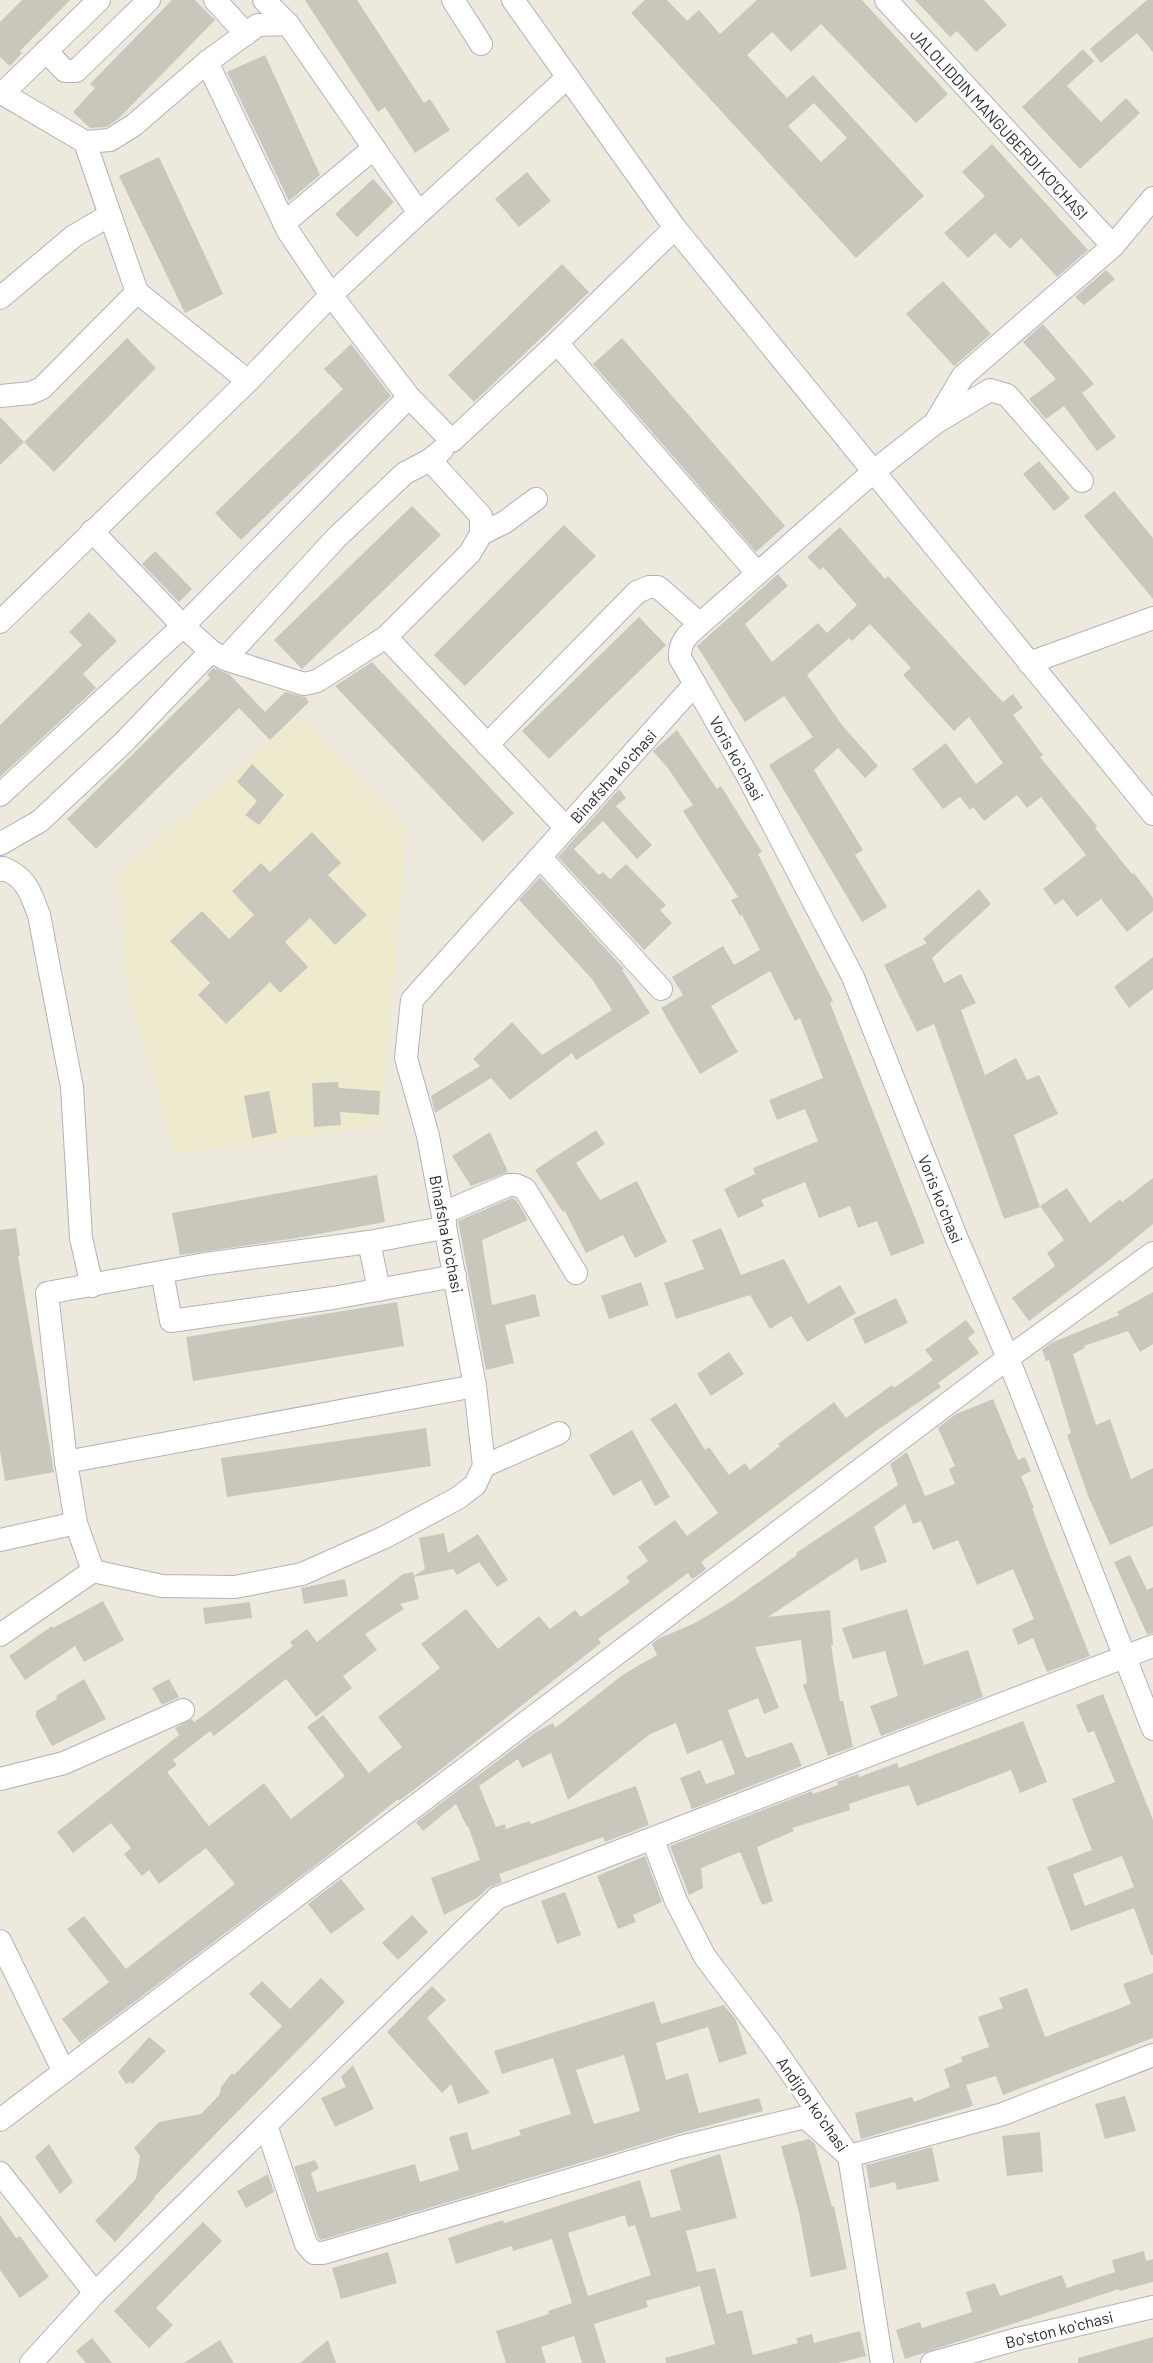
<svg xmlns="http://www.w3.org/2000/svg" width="1153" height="2363" viewBox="0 0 1153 2363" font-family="Barlow,sans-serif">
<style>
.education{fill:#eeeacd}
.building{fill:#c9c7bc;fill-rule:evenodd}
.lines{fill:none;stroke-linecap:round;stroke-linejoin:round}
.minor-casing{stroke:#b1b1bf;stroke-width:24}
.minor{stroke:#fff;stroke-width:22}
.labels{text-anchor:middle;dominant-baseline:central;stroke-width:6;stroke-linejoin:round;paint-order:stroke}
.street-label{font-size:16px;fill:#2b2b2b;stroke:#fff}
</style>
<rect width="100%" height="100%" fill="#ede9dd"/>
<polygon class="education" points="299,716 407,830 380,1126 175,1154 126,980 119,873"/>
<g class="building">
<polygon points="22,0 70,0 20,51 22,53 10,66 0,57 0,22"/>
<polygon points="172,0 195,0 215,20 118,119 106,127 90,128 73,112 95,88 90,84"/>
<polygon points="305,0 357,0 424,103 430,99 450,130 415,153 385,107 378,112"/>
<path d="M645 0H667L687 21 699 10 720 34 757 0H862L948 94 916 123 821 24 791 52 772 32 747 55 787 98 813 75 924 196 856 258 631 13ZM814 103 847 138 821 162 788 126Z"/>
<polygon points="915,0 984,0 1007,25 976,52 957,31 950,37"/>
<polygon points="1147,0 1153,0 1153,52 1137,33 1101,63 1090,49"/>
<polygon points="1083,49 1094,61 1067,86 1101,122 1126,98 1140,113 1080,169 1022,107"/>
<polygon points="265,55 320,175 289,201 227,72"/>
<polygon points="992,144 1088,250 1057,277 1021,238 1010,249 995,233 968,258 944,233 985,196 962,172"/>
<polygon points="159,157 223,294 185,313 119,176"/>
<polygon points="527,172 551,201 519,227 495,199"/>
<polygon points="373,179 394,202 357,237 335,214"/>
<polygon points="562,264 589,292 474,402 448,375"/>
<polygon points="1106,270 1115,279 1084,305 1075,297"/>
<polygon points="943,281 991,334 954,366 906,314"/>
<polygon points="1043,324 1094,384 1082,393 1116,437 1097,451 1064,406 1046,419 1029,399 1056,379 1023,342"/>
<polygon points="127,338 156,368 54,472 24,442"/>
<polygon points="622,338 785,526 756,552 593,364"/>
<polygon points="351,344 391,396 241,540 215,513 343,389 324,369"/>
<polygon points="0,417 24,442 0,465"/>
<polygon points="1039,461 1070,498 1054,511 1023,474"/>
<polygon points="1114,491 1153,538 1153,599 1084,516"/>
<polygon points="412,506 441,535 302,669 274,640"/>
<polygon points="564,525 596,556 465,686 434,655"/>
<polygon points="840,527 885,579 888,576 999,698 1003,702 1013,694 1023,708 1013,715 1043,755 1040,757 1097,826 1095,828 1132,874 1134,873 1153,898 1153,911 1127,932 1101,899 1077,917 1063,899 1055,905 1043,889 1086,855 1041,797 1027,808 1017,795 984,821 973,807 970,810 960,797 943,809 912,769 946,743 976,784 1003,763 969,717 954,731 903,675 911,668 870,624 852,641 849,638 807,675 842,725 878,766 865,778 838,748 814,770 863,850 855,855 887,907 862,922 769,765 813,737 784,696 745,722 697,646 778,574 788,586 745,624 772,662 818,623 827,633 857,605 823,567 820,570 807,557"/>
<polygon points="155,551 192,589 179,602 142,564"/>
<polygon points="89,612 117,641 83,674 96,688 0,777 0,725 82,645 69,632"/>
<polygon points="639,617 666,645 549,759 522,731"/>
<polygon points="372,662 514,813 483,842 335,686"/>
<polygon points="213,668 229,674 265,712 285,692 305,697 309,702 270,740 239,708 96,849 67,819 210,678 207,675"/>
<polygon points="677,730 717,789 721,786 762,852 758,854 833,1001 830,1003 925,1243 891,1256 877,1221 858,1228 850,1206 819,1218 805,1182 761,1200 764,1206 738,1218 724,1189 755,1174 753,1168 818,1141 805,1109 777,1120 769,1100 823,1078 800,1018 795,1021 770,971 711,1006 738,1052 700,1074 661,1008 683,995 672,977 723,946 734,965 760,950 742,915 740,916 731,900 738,897 683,811 693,805 667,767 653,751"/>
<polygon points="252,764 284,795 259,825 245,815 257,801 237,782"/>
<polygon points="619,789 626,798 616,806 652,845 637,859 603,821 574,849 599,875 603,872 610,879 626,864 666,905 660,910 672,923 644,950 558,857"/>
<polygon points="312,832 341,863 328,875 367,915 335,945 310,918 285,942 308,967 280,993 270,982 226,1024 198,995 210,983 170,941 202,911 229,939 254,915 232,891 261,863 270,872"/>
<polygon points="540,877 624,969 622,970 650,1013 576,1060 572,1053 510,1100 491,1078 435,1113 431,1096 480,1066 473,1059 512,1022 542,1055 612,1010 592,979 519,900"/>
<polygon points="979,889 991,904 932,958 944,983 961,974 976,1003 961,1010 985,1075 1016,1058 1027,1080 1039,1075 1058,1114 1014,1135 1040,1207 1004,1219 934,1024 917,1032 884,965 927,943 923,939"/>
<polygon points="1153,957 1153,989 1129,1008 1114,987"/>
<polygon points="338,1082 339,1088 380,1091 379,1115 340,1112 341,1125 314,1127 312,1083"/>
<polygon points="269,1091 277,1133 252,1138 244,1096"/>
<polygon points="596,1130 605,1144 576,1163 600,1200 637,1181 667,1242 635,1258 623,1235 586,1253 565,1211 563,1212 535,1170"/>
<polygon points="490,1132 508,1172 471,1186 452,1156"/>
<polygon points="377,1175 385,1222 297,1238 180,1255 172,1213"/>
<polygon points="1153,1178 1153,1224 1103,1265 1029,1321 1012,1298 1055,1266 1047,1253 1064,1240 1040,1206 1067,1188 1090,1223 1120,1199 1122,1202"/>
<polygon points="512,1198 516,1200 528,1220 482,1240 492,1305 535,1294 540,1316 505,1325 514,1363 486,1370 458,1221"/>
<polygon points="16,1228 20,1256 18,1256 54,1472 5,1481 0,1450 0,1230"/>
<polygon points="721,1228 741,1275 784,1259 808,1304 840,1285 856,1313 807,1342 791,1316 770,1329 750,1295 676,1319 664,1283 704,1269 692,1240"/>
<polygon points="641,1282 649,1305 609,1319 601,1296"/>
<polygon points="1153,1292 1153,1344 1140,1352 1128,1331 1084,1346 1085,1348 1073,1354 1096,1425 1110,1419 1131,1479 1153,1468 1153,1526 1110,1545 1088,1496 1067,1435 1071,1433 1050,1363 1049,1360 1046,1361 1042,1350 1051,1343 1119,1315 1117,1312"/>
<polygon points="896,1298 908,1323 865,1344 853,1319"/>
<polygon points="397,1302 404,1346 193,1381 186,1337"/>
<polygon points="966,1320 975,1332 968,1338 979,1353 938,1383 941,1387 876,1431 701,1562 706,1569 700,1574 692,1579 688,1573 598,1639 601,1643 440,1770 399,1801 398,1799 325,1858 80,2043 62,2019 109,1982 67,1929 84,1916 126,1969 235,1884 206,1848 159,1884 149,1870 142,1876 124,1854 131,1848 111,1823 73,1853 57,1832 179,1735 175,1728 192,1719 194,1722 212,1709 293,1646 290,1642 307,1629 317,1642 403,1574 413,1572 414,1576 425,1569 419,1538 444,1533 448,1553 478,1534 508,1580 497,1587 479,1562 457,1575 453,1569 414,1577 419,1599 400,1604 404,1609 365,1634 377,1650 343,1676 352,1688 316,1717 286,1679 214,1736 210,1731 173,1760 177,1765 167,1772 209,1826 264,1783 291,1819 345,1776 307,1727 323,1715 369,1773 402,1747 378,1717 440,1668 421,1644 466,1609 498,1649 539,1616 550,1629 575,1610 581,1617 630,1582 626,1577 648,1561 638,1547 675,1520 687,1536 718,1513 650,1419 676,1403 705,1450 709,1447 729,1475 745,1463 750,1470 780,1446 778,1444 834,1402 846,1418 892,1385 894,1388 933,1360 925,1350"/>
<polygon points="729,1352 744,1374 711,1396 697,1374"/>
<polygon points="993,1399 1018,1460 1025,1457 1031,1471 1021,1476 1034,1508 1032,1508 1047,1548 1090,1656 1047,1672 1033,1638 1018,1645 1012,1629 1034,1619 1013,1569 977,1585 958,1540 933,1550 921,1521 913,1524 905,1504 874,1527 887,1562 861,1571 857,1558 768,1617 830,1610 833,1645 831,1645 840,1701 843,1701 853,1747 828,1756 803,1685 807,1683 801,1640 755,1647 779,1708 764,1714 758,1698 728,1710 744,1754 747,1758 792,1742 802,1766 692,1809 680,1778 700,1770 706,1784 735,1774 722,1740 687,1754 676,1723 650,1734 568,1800 551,1753 522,1768 518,1759 479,1786 496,1827 505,1824 506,1829 529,1821 531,1824 636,1786 649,1825 605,1842 603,1837 499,1874 502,1882 488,1888 477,1898 444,1915 431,1878 480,1860 468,1826 467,1827 456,1804 423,1831 416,1822 536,1732 553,1723 555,1728 624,1674 657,1655 652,1644 658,1639 695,1623 732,1601 797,1555 796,1553 898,1485 890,1464 907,1452 925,1496 955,1484 949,1469 955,1466 938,1428 956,1414"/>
<polygon points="426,1428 431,1466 227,1497 221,1458"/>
<polygon points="632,1430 670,1497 655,1506 641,1480 613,1496 589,1455"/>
<polygon points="1130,1555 1147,1590 1153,1587 1153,1633 1147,1634 1114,1562"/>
<polygon points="345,1579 348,1596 304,1604 301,1588"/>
<polygon points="103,1601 124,1640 84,1662 75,1646 25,1680 9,1656 52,1626 53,1628"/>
<polygon points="250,1602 252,1618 205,1624 203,1608"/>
<polygon points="907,1609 924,1665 968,1650 983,1697 881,1736 870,1706 898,1696 885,1651 853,1659 842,1628"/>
<polygon points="84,1679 106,1719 52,1746 36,1717 36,1711 57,1699 56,1696"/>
<polygon points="169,1679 179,1697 162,1705 152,1688"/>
<path d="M1103 1694 1153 1820V1955H1151L1134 1908 1071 1931 1047 1867 1092 1850 1072 1799 1115 1782 1094 1731 1088 1733 1076 1705ZM1122 1856 1134 1887 1085 1906 1073 1874Z"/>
<polygon points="1023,1721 1047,1782 1020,1793 1011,1770 917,1806 909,1785 878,1794 849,1804 850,1810 792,1828 794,1831 757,1847 773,1901 762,1905 740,1852 701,1868 703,1888 689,1895 670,1846 812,1791 813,1794 838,1785 837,1782 858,1774 859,1777 897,1763 899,1768"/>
<polygon points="645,1856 662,1902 633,1915 636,1922 618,1929 597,1876"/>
<polygon points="341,1879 365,1909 331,1934 308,1904"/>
<polygon points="565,1892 581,1935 557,1944 541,1901"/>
<polygon points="412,1915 428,1932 398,1960 382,1943"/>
<polygon points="1153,1973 1153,2038 1003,2095 996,2076 966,2085 973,2106 861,2139 855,2113 912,2097 914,2102 950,2087 944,2069 962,2062 961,2057 989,2047 978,2017 1003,2008 999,1998 1027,1988 1045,2037 1131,2004 1123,1984"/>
<polygon points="321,1978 345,2002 154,2197 155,2198 115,2242 95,2221 136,2179 140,2156 134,2148 159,2122 201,2114 220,2094 221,2087 232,2073 234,2075 282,2026 249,1994 262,1981 290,2009"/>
<polygon points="432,1986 446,2000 427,2018 490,2093 458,2104 451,2084 442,2093 387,2032"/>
<path d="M654 2001 661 2024 724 2005 736 2020 747 2054 719 2063 708 2027 656 2043 666 2080 688 2073 699 2113 759 2098 763 2111 677 2134 321 2240 318 2237 294 2167 315 2160 319 2168 311 2173 317 2192 415 2164 420 2182 459 2170 449 2137 467 2132 472 2150 521 2135 519 2130 571 2114 553 2058 502 2074 494 2051ZM624 2055 640 2111 594 2124 576 2070Z"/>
<polygon points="149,2037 166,2051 132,2084 130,2082 126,2084 118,2072"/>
<polygon points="353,2065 374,2109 335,2127 321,2098 346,2087 341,2077"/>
<polygon points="1125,2096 1136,2131 1105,2139 1095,2104"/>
<polygon points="1040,2132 1043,2172 1007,2176 1002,2136"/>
<polygon points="809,2139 815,2144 832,2207 834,2206 847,2269 811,2277 799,2213 781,2146"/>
<polygon points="49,2144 73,2182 60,2194 35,2157"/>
<polygon points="932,2147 939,2181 897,2190 895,2182 870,2188 866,2165"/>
<path d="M720 2154 737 2218 686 2231 697 2272 715 2268 727 2314 742 2310 753 2355 798 2343 796 2338 812 2334 814 2343 860 2331 866 2356 838 2363H666L665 2358 715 2344 700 2286 646 2301 648 2307 594 2324 606 2363H582L574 2336 541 2347 546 2363H506L496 2331 549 2314 548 2311 572 2303 552 2239 513 2251 512 2246 456 2264 448 2238 503 2220 504 2223 640 2180 651 2218 681 2210 670 2170ZM625 2215 628 2227 635 2225 651 2275 588 2296 568 2233Z"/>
<polygon points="268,2174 274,2192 246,2208 237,2191"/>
<polygon points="0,2215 16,2238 20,2236 49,2277 20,2298 0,2270"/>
<polygon points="203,2222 222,2241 156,2308 173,2325 149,2348 114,2311"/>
<polygon points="1144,2251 1146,2261 1153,2259 1153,2282 1119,2291 1119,2289 905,2359 896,2330 920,2322 922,2328 972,2312 966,2292 995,2283 1000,2296 1062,2275 1067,2288 1115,2272 1112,2260"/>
<polygon points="388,2252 397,2283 341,2299 332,2268"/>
<polygon points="1153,2337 1153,2363 1078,2363 1078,2358"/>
<polygon points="92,2338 112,2363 86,2363 76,2351"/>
<polygon points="220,2340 234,2363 184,2363"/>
<polygon points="328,2340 336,2363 300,2363"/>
</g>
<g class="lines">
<defs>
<g id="minor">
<polyline points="215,0 246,34"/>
<polyline points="264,0 288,24 419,213"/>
<polyline points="453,0 481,44"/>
<polyline points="513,0 675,228 1153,814"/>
<path id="s1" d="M886 0 1113 246"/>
<polyline points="46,51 65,71 76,71 149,0"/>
<polyline points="207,62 288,231 331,295 409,397 452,441 557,343 675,228"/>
<polyline points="0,92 85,142 110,140 134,125 207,62 258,25 288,24"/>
<polyline points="2,94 99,0"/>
<polyline points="85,142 110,215"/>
<path d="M1153 198 1113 246 963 376 935 423 873 472 700 624C688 635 679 641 680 658L746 773 853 977 957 1239 1008 1358 1153 1729"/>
<polyline points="284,223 374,148"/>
<polyline points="0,298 74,236 110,215 137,292 248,381"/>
<polyline points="557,343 757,573"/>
<polyline points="0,396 31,393 42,388 137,292"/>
<polyline points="935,423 990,390 1007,395 1082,481"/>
<polyline points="92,531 183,626 211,651 225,659 304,684 317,681 386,637 470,553 481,534 481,516 430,460"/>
<polyline points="481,534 505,522 536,499"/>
<polyline points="0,622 248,381 331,295 419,213 568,77"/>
<polyline points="386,637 566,828"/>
<polyline points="225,659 336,538 405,473 430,460 442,450"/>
<polyline points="1029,663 1153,618"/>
<polyline points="487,745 637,592 649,587 658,587 700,624"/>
<polyline points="0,795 183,626 409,397"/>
<polyline points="0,844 40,821 123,743 211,651"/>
<polyline points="540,857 661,989"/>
<path d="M0 870 3 868C27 878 30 892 39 915L72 1087 81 1238 92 1286"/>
<polyline points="443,1213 509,1185 516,1185 525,1189 576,1273"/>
<polyline points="369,1242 379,1290"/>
<polyline points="162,1272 171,1321 333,1298 455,1276"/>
<polyline points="66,1462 475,1386"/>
<polyline points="484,1466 559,1433"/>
<polyline points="76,1523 93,1571"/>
<polyline points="0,1540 76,1523 66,1462 47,1293 205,1264 369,1242 437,1229 445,1222"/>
<polyline points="93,1571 162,1586 235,1587 302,1574 385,1537 458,1498 475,1485 484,1466 475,1386 428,1136 406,1058 412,1000 695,684"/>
<polyline points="0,1635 93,1571"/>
<polyline points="0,1779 64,1763 183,1710"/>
<polyline points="653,1840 676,1901 705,1957 771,2044 849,2156 1003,2114 1153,2055"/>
<polyline points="0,1941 63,2070"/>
<polyline points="0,2120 1008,1358 1153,1253"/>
<polyline points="266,2125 306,2244 314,2253 323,2253 681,2147 805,2117 849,2156 882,2363"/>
<polyline points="0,2173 95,2293"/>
<polyline points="31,2363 95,2293 497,1898 1153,1646"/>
<polyline points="932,2363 1017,2339 1153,2307"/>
</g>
</defs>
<use href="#minor" class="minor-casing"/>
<use href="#minor" class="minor"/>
</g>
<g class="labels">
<g class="street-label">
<text stroke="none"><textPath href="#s1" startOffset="168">JALOLIDDIN MANGUBERDI KO'CHASI</textPath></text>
<text transform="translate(737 758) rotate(61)">Voris koʻchasi</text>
<text transform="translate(613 776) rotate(-48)">Binafsha koʻchasi</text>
<text transform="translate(941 1199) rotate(68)">Voris koʻchasi</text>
<text transform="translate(447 1234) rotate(79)">Binafsha koʻchasi</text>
<text transform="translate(813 2104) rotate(55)">Andijon koʻchasi</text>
<text transform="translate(1059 2329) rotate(-14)">Boʻston koʻchasi</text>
</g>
</g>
</svg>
